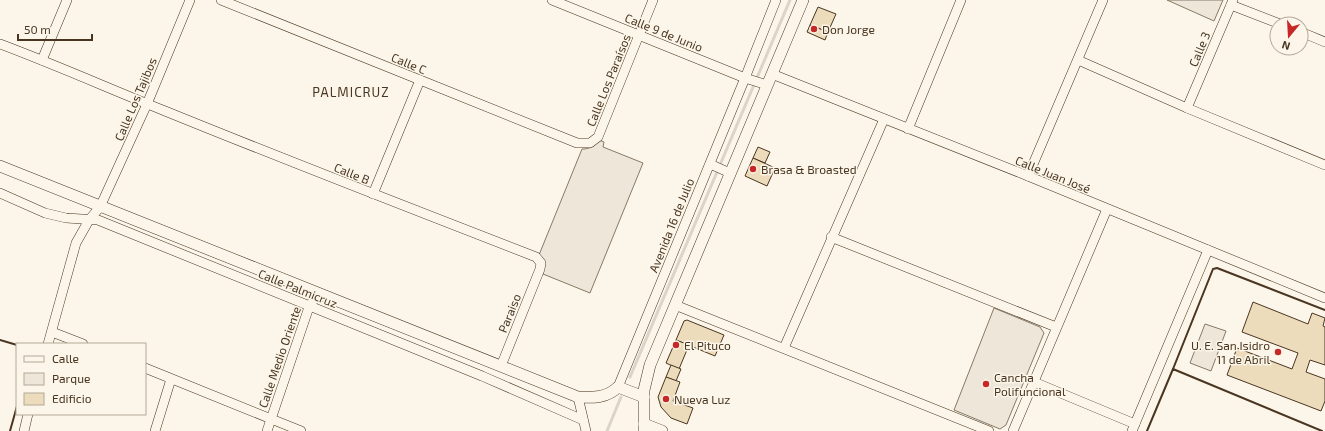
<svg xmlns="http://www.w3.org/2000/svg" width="1325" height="431" viewBox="0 0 1325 431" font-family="'Exo 2',sans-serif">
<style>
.green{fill:#ede6d9;stroke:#887966}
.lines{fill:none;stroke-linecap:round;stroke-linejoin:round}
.stream{stroke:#dcd4c6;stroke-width:3}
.building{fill:#ecdcbc;stroke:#4a3520}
.minor-casing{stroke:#4a3520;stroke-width:10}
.tertiary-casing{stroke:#4a3520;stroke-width:12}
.minor{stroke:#fbf6e9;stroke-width:9}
.tertiary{stroke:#fbf6e9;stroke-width:11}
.wall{stroke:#4a3520;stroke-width:2}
.poi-dot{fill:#c62828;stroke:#fbf6e9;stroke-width:1.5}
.labels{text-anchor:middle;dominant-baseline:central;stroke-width:3;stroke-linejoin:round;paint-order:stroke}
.poi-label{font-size:12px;fill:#4a3520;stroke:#fbf6e9;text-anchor:start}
.street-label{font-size:12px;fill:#4a3520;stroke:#fbf6e9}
.neighbourhood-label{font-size:13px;letter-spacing:1px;fill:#4a3520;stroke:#fbf6e9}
</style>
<rect width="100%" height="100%" fill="#fbf6e9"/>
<g class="green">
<polygon points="1167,0 1223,0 1214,21"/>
<path d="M599 140 604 142 603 147 643 163 590 293 543 274 539 255 582 149C591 149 594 146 599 140Z"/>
<polygon points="994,308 1040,327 1044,333 1006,425 1000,429 954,410"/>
<polygon points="1205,324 1226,331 1211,371 1190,363"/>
</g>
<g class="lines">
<g class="stream">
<polyline points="630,377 790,0"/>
<polyline points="607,431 621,397"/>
</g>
</g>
<g class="building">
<polygon points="818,7 836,14 828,32 810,25"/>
<polygon points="810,25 828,32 825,40 807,32"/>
<polygon points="758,147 770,152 765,163 753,158"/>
<polygon points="753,158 775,168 767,186 745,176"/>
<polygon points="1253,302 1308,324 1312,313 1325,318 1323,326 1325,327 1325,365 1310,360 1306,372 1325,379 1325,401 1321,411 1227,375 1237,348 1292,369 1298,353 1242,332"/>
<polygon points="687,320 724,335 715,356 676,340 684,321"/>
<polygon points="676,340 689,345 679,369 666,363"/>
<polygon points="671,365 681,369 676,381 666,377"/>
<polygon points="666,377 680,382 673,401 693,408 687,424 671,418 661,407 658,397"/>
</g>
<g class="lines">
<defs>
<g id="minor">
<polyline points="221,0 577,143 590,143 598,137 653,0"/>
<polyline points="552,0 745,78 767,85"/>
<polyline points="1231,5 1280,24"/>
<polyline points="1301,32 1325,42"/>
<path d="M0 44C56 65 110 89 165 111 288 161 412 209 536 257L541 263 540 269 501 366"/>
<polyline points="42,60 67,0"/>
<polyline points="1078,60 1187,108 1325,165"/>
<polyline points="772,74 1028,176 1325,298"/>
<polyline points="1187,108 1233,0"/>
<polyline points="908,129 961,0"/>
<polyline points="710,164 730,173"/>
<polyline points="1028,176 1103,0"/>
<polyline points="0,193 45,213 66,218 98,220 482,376 583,420"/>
<polyline points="373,194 420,80"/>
<polyline points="831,237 1056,327"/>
<polyline points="675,305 989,431"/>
<polyline points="52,332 83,344"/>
<polyline points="48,344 76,243 89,220 100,207 147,104 190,0"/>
<polyline points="784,348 884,119"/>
<polyline points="145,368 301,431"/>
<polyline points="1034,382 1135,424"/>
<polyline points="618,387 745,78 776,0"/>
<polyline points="578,397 586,431"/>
<polyline points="24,431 28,414"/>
<polyline points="155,431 171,379"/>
<polyline points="267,431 309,307 318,293"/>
<polyline points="1013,431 1107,209"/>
<polyline points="1132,431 1208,250"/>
</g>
<g id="tertiary">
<path d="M0 166 578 397C593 398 607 398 618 387L644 397"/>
<polyline points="644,424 662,431"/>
<polyline points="644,431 644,390 650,365 803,0"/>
</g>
</defs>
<use href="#minor" class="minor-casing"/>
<use href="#tertiary" class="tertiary-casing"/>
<use href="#minor" class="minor"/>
<use href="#tertiary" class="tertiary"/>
<g class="wall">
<polyline points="0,340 17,345"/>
<polyline points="10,431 17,406"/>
<polyline points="1147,431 1173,369 1174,370"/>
<polyline points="1322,431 1173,369 1213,269 1217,268 1325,310"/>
</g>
</g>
<g class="poi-dot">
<circle cx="814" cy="29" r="4"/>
<circle cx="753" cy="169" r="4"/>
<circle cx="676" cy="345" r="4"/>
<circle cx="1278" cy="352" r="4"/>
<circle cx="986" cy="384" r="4"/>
<circle cx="666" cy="399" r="4"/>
</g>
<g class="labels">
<g class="poi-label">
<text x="822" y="29">Don Jorge</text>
<text x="761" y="169">Brasa &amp; Broasted</text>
<text x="684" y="345">El Pituco</text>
<text x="1270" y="345" text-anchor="end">U. E. San Isidro<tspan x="1270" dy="14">11 de Abril</tspan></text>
<text x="994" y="377">Cancha<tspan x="994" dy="14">Polifuncional</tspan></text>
<text x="674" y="399">Nueva Luz</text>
</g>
<g class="street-label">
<text transform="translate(664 32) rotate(22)">Calle 9 de Junio</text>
<text transform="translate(1199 49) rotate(-67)">Calle 3</text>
<text transform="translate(409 63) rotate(22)">Calle C</text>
<text transform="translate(608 80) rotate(-68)">Calle Los Paraísos</text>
<text transform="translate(135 99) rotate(-67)">Calle Los Tajibos</text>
<text transform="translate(352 173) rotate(22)">Calle B</text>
<text transform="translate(1053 174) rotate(22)">Calle Juan José</text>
<text transform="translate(671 225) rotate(-68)">Avenida 16 de Julio</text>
<text transform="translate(298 288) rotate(22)">Calle Palmicruz</text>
<text transform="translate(509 313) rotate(-68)">Paraiso</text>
<text transform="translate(279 357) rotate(-71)">Calle Medio Oriente</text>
</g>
<g class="neighbourhood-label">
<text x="351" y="92">PALMICRUZ</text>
</g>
</g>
<rect x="16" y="343" width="130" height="72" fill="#fbf6e9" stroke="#b4a999"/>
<rect x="24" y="356" width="20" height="6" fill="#fbf6e9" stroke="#b4a999"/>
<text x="52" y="363" font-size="12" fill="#4a3520">Calle</text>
<rect x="24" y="373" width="20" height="12" fill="#ede6d9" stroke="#b4a999"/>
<text x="52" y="383" font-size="12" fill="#4a3520">Parque</text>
<rect x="24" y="393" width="20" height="12" fill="#ecdcbc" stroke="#b4a999"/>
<text x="52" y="403" font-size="12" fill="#4a3520">Edificio</text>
<g transform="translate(1289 36) rotate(198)"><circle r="19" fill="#fbf6e9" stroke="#b4a999"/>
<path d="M0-3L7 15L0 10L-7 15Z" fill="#c62828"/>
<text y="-6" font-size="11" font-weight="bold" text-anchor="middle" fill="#4a3520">N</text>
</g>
<path d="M18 34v6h74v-6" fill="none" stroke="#4a3520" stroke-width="2"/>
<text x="24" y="34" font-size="12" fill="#4a3520" stroke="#fbf6e9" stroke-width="3" paint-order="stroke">50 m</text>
</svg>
